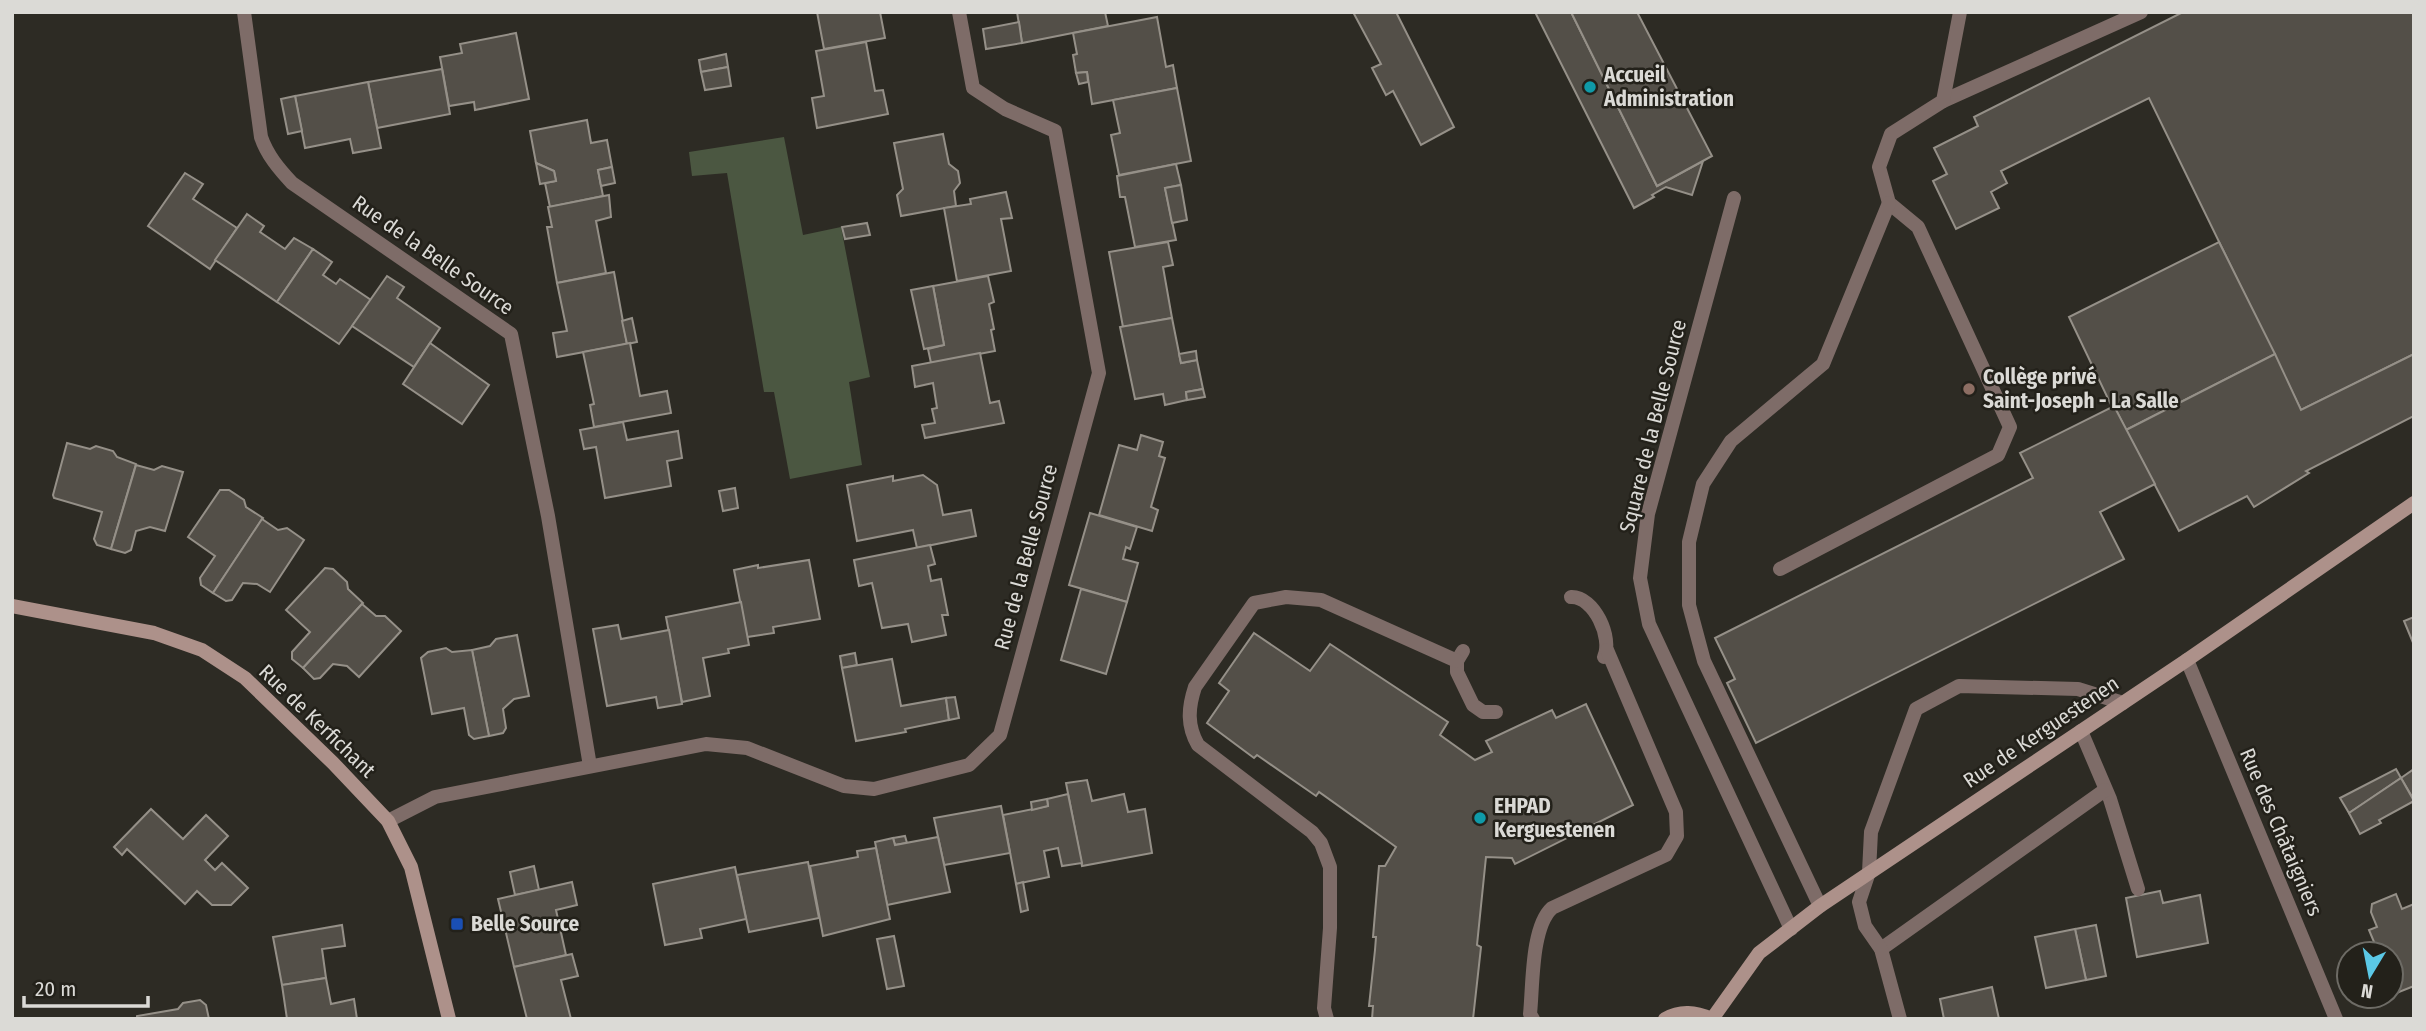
<svg xmlns="http://www.w3.org/2000/svg" width="2426" height="1031" viewBox="0 0 2426 1031" font-family="'Fira Sans Condensed',sans-serif">
<style>
.green{fill:#4b5741}
.building{fill:#534f48;stroke:#959088;stroke-width:2}
.lines{fill:none;stroke-linecap:round;stroke-linejoin:round}
.lane{stroke:#7e6c68;stroke-width:14}
.street{stroke:#7e6c68;stroke-width:14}
.secondary{stroke:#ad918a;stroke-width:14}
.culture-dot{fill:#0f9aa8;stroke:#23211a;stroke-width:2.5}
.education-dot{fill:#8d6e63;stroke:#23211a;stroke-width:2.5}
.transit-dot{fill:#1a4fb4;stroke:#23211a;stroke-width:2.5}
.labels{text-anchor:middle;dominant-baseline:central;stroke-width:5;stroke-linejoin:round;paint-order:stroke}
.poi-label{font-size:21px;font-weight:bold;fill:#dbdad6;stroke:#23211a;text-anchor:start}
.street-label{font-size:21px;fill:#dbdad6;stroke:#23211a}
</style>
<rect width="100%" height="100%" fill="#2d2b24"/>
<polygon class="green" points="784,137 803,235 841,227 870,377 849,382 862,465 790,479 774,392 764,392 727,173 692,176 689,152"/>
<g class="building">
<polygon points="817,12 880,12 885,38 824,49"/>
<polygon points="1017,12 1105,12 1108,26 1022,43"/>
<polygon points="1353,12 1396,12 1454,127 1421,145 1393,91 1386,95 1372,68 1381,64"/>
<polygon points="1535,12 1571,12 1657,186 1703,161 1692,195 1666,187 1652,195 1654,197 1634,208"/>
<polygon points="1571,12 1637,12 1712,156 1657,186"/>
<polygon points="2183,12 2414,12 2414,354 2301,410 2149,98 2001,171 2007,183 1991,192 1999,208 1956,229 1933,181 1947,174 1934,148 1978,126 1974,117"/>
<polygon points="1157,17 1166,67 1173,65 1177,88 1092,104 1087,72 1076,73 1073,55 1077,54 1073,33"/>
<polygon points="1019,22 1022,43 986,49 983,29"/>
<polygon points="516,33 529,99 475,110 474,102 449,106 440,57 462,53 460,44"/>
<polygon points="866,42 875,91 883,90 888,114 817,128 812,98 824,96 816,51"/>
<polygon points="726,54 728,67 701,72 699,60"/>
<polygon points="728,67 731,86 705,90 701,72"/>
<polygon points="442,69 450,114 377,128 368,82"/>
<polygon points="1087,72 1088,82 1079,84 1076,73"/>
<polygon points="368,82 381,148 353,153 350,139 305,148 295,96"/>
<polygon points="1177,88 1191,161 1119,175 1111,135 1120,133 1113,100"/>
<polygon points="295,96 302,131 288,134 281,99"/>
<polygon points="587,120 591,143 607,140 612,167 598,170 603,196 550,207 545,183 556,181 554,171 536,163 530,131"/>
<polygon points="943,134 949,164 958,171 960,183 954,191 956,206 901,216 897,195 903,189 894,143"/>
<polygon points="536,163 554,171 556,181 540,184"/>
<polygon points="1176,164 1181,185 1165,188 1176,240 1135,247 1125,197 1120,197 1117,176"/>
<polygon points="612,167 615,183 601,186 598,170"/>
<polygon points="185,173 203,184 193,199 237,228 210,269 148,226"/>
<polygon points="1181,185 1187,220 1172,223 1165,188"/>
<polygon points="1006,192 1012,218 1001,219 1011,271 957,281 944,208 971,204 970,199"/>
<polygon points="609,195 611,217 596,221 606,273 557,283 547,227 552,227 548,207"/>
<polygon points="247,214 264,226 260,232 285,249 294,238 313,249 277,302 215,260"/>
<polygon points="867,223 870,235 845,239 842,227"/>
<polygon points="1168,242 1173,265 1163,267 1172,318 1123,327 1109,252"/>
<polygon points="2219,242 2275,354 2126,430 2114,406 2112,407 2069,317"/>
<polygon points="313,249 332,262 323,275 336,284 340,279 371,300 339,344 277,302"/>
<polygon points="614,272 627,344 557,357 553,333 567,331 557,283"/>
<polygon points="387,276 404,287 397,298 440,328 414,367 352,326"/>
<polygon points="988,276 994,302 989,304 994,329 991,330 995,351 931,363 928,349 944,345 933,286"/>
<polygon points="933,286 944,345 924,349 911,290"/>
<polygon points="632,318 637,342 627,344 622,321"/>
<polygon points="1172,318 1181,363 1197,360 1203,389 1186,392 1187,400 1165,405 1163,394 1135,399 1120,327"/>
<polygon points="430,343 489,385 462,424 403,384"/>
<polygon points="630,343 640,396 667,391 671,413 594,427 590,405 594,404 583,352"/>
<polygon points="1196,351 1197,360 1181,363 1179,354"/>
<polygon points="980,353 990,403 999,401 1004,423 925,438 922,425 935,423 932,409 937,408 933,383 915,387 912,366"/>
<polygon points="2275,354 2301,410 2414,354 2414,416 2306,471 2309,473 2254,507 2247,496 2179,531 2126,430"/>
<polygon points="1203,389 1205,397 1187,400 1186,392"/>
<polygon points="2114,406 2155,484 2100,512 2124,559 1756,743 1727,683 1735,679 1715,638 2033,478 2020,453"/>
<polygon points="623,422 627,440 678,431 682,458 667,461 671,486 605,498 596,447 584,449 580,430"/>
<polygon points="1141,435 1163,442 1159,456 1165,458 1151,507 1158,510 1152,531 1099,515 1119,445 1137,450"/>
<polygon points="67,443 90,449 96,446 113,451 117,457 136,464 111,549 97,545 94,539 102,512 54,498 53,495"/>
<polygon points="136,465 154,470 162,466 183,472 165,531 150,527 136,531 131,550 125,553 111,549"/>
<polygon points="923,475 937,485 943,515 971,510 976,536 917,548 913,530 857,541 847,485 893,476 893,481"/>
<polygon points="735,488 738,508 723,511 719,491"/>
<polygon points="220,490 229,490 244,500 246,507 263,518 213,593 201,585 200,578 215,556 188,537"/>
<polygon points="1090,513 1137,527 1130,549 1126,547 1123,559 1138,563 1127,602 1069,585"/>
<polygon points="262,519 278,530 287,528 304,540 270,592 257,584 243,583 232,600 226,601 213,593"/>
<polygon points="930,545 935,564 928,566 931,581 941,579 948,615 942,615 946,635 912,642 908,624 882,628 872,583 859,586 854,560"/>
<polygon points="809,560 820,619 773,627 774,633 747,637 734,570 758,565 758,568"/>
<polygon points="325,568 333,569 347,582 348,589 363,603 303,668 292,659 292,652 310,632 286,610"/>
<polygon points="1081,589 1127,602 1106,674 1061,660"/>
<polygon points="741,602 749,645 728,649 729,653 703,658 710,696 682,702 666,617"/>
<polygon points="362,604 376,616 385,616 401,631 359,677 347,666 333,664 320,678 314,679 303,668"/>
<polygon points="2414,617 2414,645 2404,621"/>
<polygon points="618,625 621,639 669,630 682,704 658,708 656,697 607,706 593,629"/>
<polygon points="1254,633 1310,671 1330,644 1448,722 1440,735 1475,760 1492,752 1486,741 1552,710 1556,718 1586,704 1633,805 1515,864 1512,858 1486,857 1477,945 1481,947 1473,1019 1372,1019 1373,1006 1369,1006 1375,950 1376,937 1373,937 1379,866 1385,866 1396,847 1319,792 1316,796 1257,755 1254,758 1207,723 1229,691 1219,683"/>
<polygon points="517,635 529,696 514,699 503,709 506,728 503,733 489,736 472,650 490,646 496,639"/>
<polygon points="446,648 452,652 472,650 489,736 474,739 469,735 464,708 432,714 421,658 428,652"/>
<polygon points="855,653 857,665 842,668 840,656"/>
<polygon points="892,659 901,706 946,698 949,720 905,729 906,732 856,741 842,668"/>
<polygon points="955,697 959,718 949,720 946,698"/>
<polygon points="2396,769 2401,778 2349,813 2340,798"/>
<polygon points="2414,769 2414,800 2401,778"/>
<polygon points="2401,778 2414,801 2379,820 2381,823 2360,834 2349,813"/>
<polygon points="1087,780 1092,801 1124,794 1128,812 1145,809 1152,853 1082,866 1066,783"/>
<polygon points="1068,794 1082,863 1062,866 1058,848 1044,851 1049,877 1016,884 1003,815 1048,806 1047,799"/>
<polygon points="1047,799 1048,806 1032,810 1031,802"/>
<polygon points="1001,806 1010,853 944,865 934,818"/>
<polygon points="151,809 183,839 206,815 228,836 205,860 215,870 222,863 248,888 231,905 212,905 197,891 185,904 127,849 122,855 114,847"/>
<polygon points="905,836 907,843 895,845 893,838"/>
<polygon points="938,837 950,892 887,905 875,842 893,838 895,845"/>
<polygon points="876,848 890,919 823,936 810,866 858,857 857,851"/>
<polygon points="808,862 819,918 749,932 737,875"/>
<polygon points="534,866 539,890 515,895 510,872"/>
<polygon points="735,867 746,919 700,929 702,938 665,945 653,884"/>
<polygon points="572,882 577,905 556,910 566,955 514,967 498,899"/>
<polygon points="1023,882 1028,910 1021,912 1016,884"/>
<polygon points="2160,891 2163,903 2200,895 2208,943 2137,957 2126,898"/>
<polygon points="2396,894 2402,909 2414,904 2414,986 2394,994 2391,987 2391,971 2394,969 2391,954 2388,954 2387,951 2379,954 2369,930 2377,927 2371,912 2372,904"/>
<polygon points="342,925 345,946 322,949 326,978 282,985 273,937"/>
<polygon points="2096,925 2106,976 2086,980 2075,929"/>
<polygon points="2075,929 2086,980 2046,988 2035,937"/>
<polygon points="894,936 904,986 887,989 877,939"/>
<polygon points="572,954 578,976 561,980 571,1019 527,1019 514,967"/>
<polygon points="326,978 331,1004 354,999 357,1019 287,1019 282,985"/>
<polygon points="1992,987 1999,1019 1944,1019 1940,999"/>
<polygon points="200,1000 206,1005 209,1019 137,1019 137,1016 178,1009 183,1003"/>
</g>
<g class="lines">
<g class="lane">
<polyline points="1943,101 2141,12"/>
<polyline points="1734,198 1648,514 1640,578 1649,624 1791,929"/>
<polyline points="1780,569 1998,455 2010,427 1918,227 1889,203 1879,167 1891,134 1943,101 1960,12"/>
<path d="M1571 597C1594 596 1613 638 1604 657"/>
<polyline points="1463,651 1457,661 1457,672 1473,705 1483,712 1496,712"/>
<polyline points="2081,731 2110,799 2138,889"/>
<polyline points="1820,906 1704,661 1689,605 1689,542 1703,484 1731,441 1823,364 1889,203"/>
<polyline points="1881,949 2105,790"/>
<path d="M1327 1019 1324 1008 1330 928V867L1321 843 1312 832 1198 745C1187 726 1188 708 1195 687L1254 603 1286 597 1321 600 1457 661"/>
<path d="M1533 1019 1530 1014C1533 986 1531 927 1552 908L1666 855 1677 836 1676 812 1607 650"/>
<polyline points="1900,1019 1881,949 1865,926 1859,902 1869,872 1871,832 1916,709 1959,686 2078,689 2123,703"/>
</g>
<g class="street">
<path d="M244 12 261 137C267 155 279 169 292 183L511 334 548 516 590 766"/>
<polyline points="2187,660 2336,1019"/>
<polyline points="388,821 435,797 706,744 747,748 844,786 874,789 969,765 1000,735 1099,373 1055,131 1005,109 973,88 959,12"/>
</g>
<g class="secondary">
<polyline points="12,606 154,633 202,650 245,678 333,763 388,821 411,867 449,1019"/>
<path d="M1665 1019C1681 1010 1695 1012 1712 1019"/>
<polyline points="1712,1019 1759,953 1820,906 2187,660 2414,503"/>
</g>
</g>
<g class="culture-dot">
<circle cx="1590" cy="87" r="7"/>
<circle cx="1480" cy="818" r="7"/>
</g>
<circle class="education-dot" cx="1969" cy="389" r="7"/>
<rect class="transit-dot" x="450" y="917" width="14" height="14" rx="3.5"/>
<g class="labels">
<g class="poi-label">
<text x="1604" y="75">Accueil<tspan x="1604" dy="24">Administration</tspan></text>
<text x="1983" y="377">Collège privé<tspan x="1983" dy="24">Saint-Joseph - La Salle</tspan></text>
<text x="1494" y="806">EHPAD<tspan x="1494" dy="24">Kerguestenen</tspan></text>
<text x="471" y="924">Belle Source</text>
</g>
<g class="street-label">
<text transform="translate(433 255) rotate(35)">Rue de la Belle Source</text>
<text transform="translate(1653 426) rotate(-76)">Square de la Belle Source</text>
<text transform="translate(1026 557) rotate(-75)">Rue de la Belle Source</text>
<text transform="translate(317 721) rotate(44)">Rue de Kerfichant</text>
<text transform="translate(2041 732) rotate(-34)">Rue de Kerguestenen</text>
<text transform="translate(2281 832) rotate(67)">Rue des Châtaigniers</text>
</g>
</g>
<rect width="2426" height="1031" fill="none" stroke="#dbdad6" stroke-width="28"/>
<g transform="translate(2370 975) rotate(190)"><circle r="33" fill="#23211a" stroke="#6d6b65" stroke-width="2"/>
<path d="M0-5L12 26L0 18L-12 26Z" fill="#5bc8e6"/>
<text y="-10" font-size="19" font-weight="bold" text-anchor="middle" fill="#dbdad6">N</text>
</g>
<path d="M24 996v10h124v-10" fill="none" stroke="#dbdad6" stroke-width="3.5"/>
<text x="35" y="996" font-size="21" fill="#dbdad6" stroke="#23211a" stroke-width="5" paint-order="stroke">20 m</text>
</svg>
